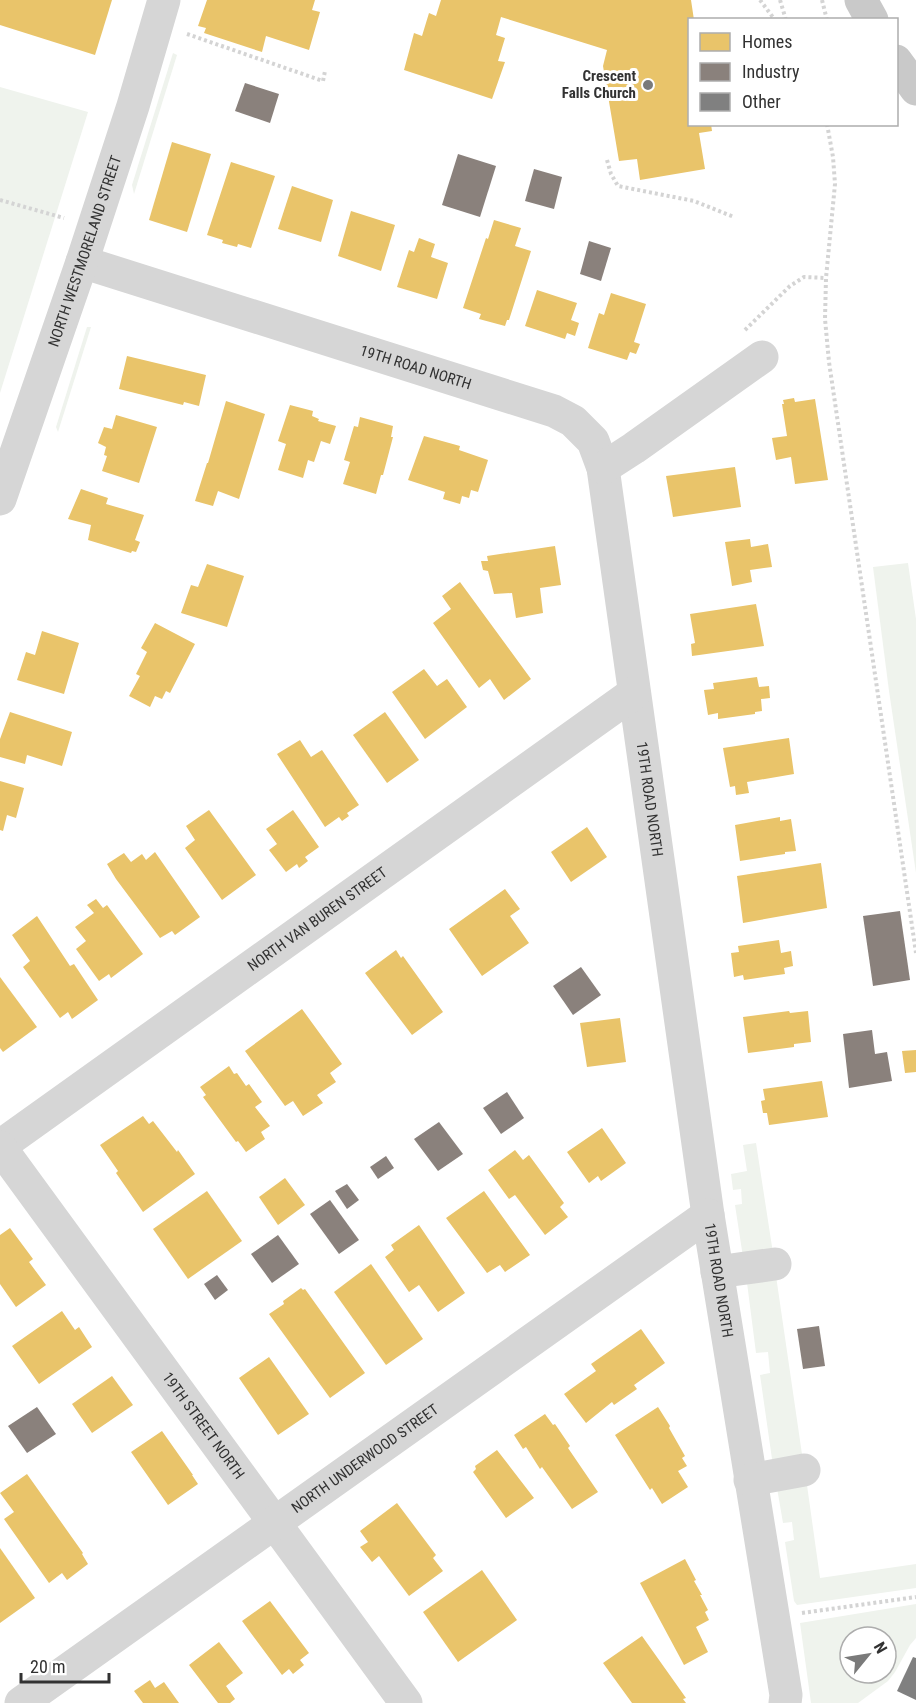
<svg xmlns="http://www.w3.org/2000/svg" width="916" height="1703" viewBox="0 0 916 1703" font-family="'Roboto Condensed',sans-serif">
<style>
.green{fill:#eff3ed;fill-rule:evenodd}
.homes{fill:#e9c46a}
.industry{fill:#8a817c}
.building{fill:#808080}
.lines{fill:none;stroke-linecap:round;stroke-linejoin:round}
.path{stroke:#d4d4d4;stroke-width:4;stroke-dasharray:3 3;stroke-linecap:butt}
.minor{stroke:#d6d6d6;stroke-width:33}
.major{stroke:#c9c9c9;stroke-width:33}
.poi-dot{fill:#7a7a7a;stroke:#fff;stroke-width:2}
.labels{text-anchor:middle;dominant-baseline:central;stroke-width:6;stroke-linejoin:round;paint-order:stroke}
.poi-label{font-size:15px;font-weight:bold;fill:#323232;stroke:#fff;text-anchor:end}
.street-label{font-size:15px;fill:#323232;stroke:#fff}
</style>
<rect width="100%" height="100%" fill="#fff"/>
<g class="green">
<polygon points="173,53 177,55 134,194 132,185"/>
<polygon points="0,87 88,112 0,393"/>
<polygon points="87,327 91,327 58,432 56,427"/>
<polygon points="908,563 916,619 916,873 889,691 873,567"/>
<polygon points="756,1143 773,1253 743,1257 735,1205 742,1204 741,1189 733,1190 731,1174 747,1171 743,1145"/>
<polygon points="775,1269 803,1461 773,1466 760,1375 770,1373 768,1352 756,1353 746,1275"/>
<polygon points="806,1478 820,1578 916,1564 916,1588 797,1605 794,1601 785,1542 794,1540 792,1522 783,1523 776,1482"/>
<path d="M916 1604V1638L910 1645 895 1672 888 1681 858 1703H811L800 1623ZM850 1637H886V1673H850Z"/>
</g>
<g class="homes">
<polygon points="0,0 112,0 95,55 0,25"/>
<polygon points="207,0 315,0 312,10 320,12 309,50 266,36 262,52 204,33 206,28 198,26"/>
<polygon points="441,0 691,0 694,20 690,20 690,124 711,124 712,131 699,133 705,169 640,180 637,159 619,161 603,66 607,50 501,17 496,35 505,38 498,61 505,62 492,99 404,70 414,33 422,36 429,13 436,16"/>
<polygon points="172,142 211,154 187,232 149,220"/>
<polygon points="231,162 275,176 251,248 238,244 237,247 222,243 223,240 207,235"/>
<polygon points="292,186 333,200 321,242 278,229"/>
<polygon points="351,211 395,225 381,271 338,256"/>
<polygon points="494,220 521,228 515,246 531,251 509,320 507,320 505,326 479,319 481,314 463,308 486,238 488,239"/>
<polygon points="419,238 435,244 431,257 448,263 437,299 397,287 409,250 414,252"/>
<polygon points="537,290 577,303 571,320 579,323 575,336 567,333 565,339 525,326"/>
<polygon points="611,293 646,304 634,342 640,344 636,354 630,352 627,360 588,348 599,313 604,315"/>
<polygon points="127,356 206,375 199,406 184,402 183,405 119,389"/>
<polygon points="794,398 795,402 815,399 828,480 795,484 791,457 776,460 772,438 787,436 782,404 784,404 783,400"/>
<polygon points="226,401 265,414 239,499 218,491 213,506 195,501 207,463 208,463"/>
<polygon points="290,405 313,411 312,416 319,419 318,421 336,426 330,444 321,441 314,462 308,460 303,478 278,470 286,444 278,441"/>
<polygon points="116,415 157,427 139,483 102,471 107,456 104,455 106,447 98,443 104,427 112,429"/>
<polygon points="360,417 393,426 391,437 393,437 383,475 381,475 376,494 343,484 350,462 344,460 354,426 358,427"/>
<polygon points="424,436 460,446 459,450 488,460 478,492 471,490 469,498 462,496 460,504 443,499 445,492 408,480"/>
<polygon points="735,467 741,507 673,517 666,476"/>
<polygon points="81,489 108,498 106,504 144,515 135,540 140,542 136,552 132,551 131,553 88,540 91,525 68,519"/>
<polygon points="750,539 751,547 768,544 772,567 750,570 752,582 732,586 725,542"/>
<polygon points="555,546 561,585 540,588 543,613 516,618 512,593 494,594 488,571 483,570 481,561 488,561 487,556"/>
<polygon points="207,564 244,576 227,627 181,613 191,585 198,587"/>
<polygon points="460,582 531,679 504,700 490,679 479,688 433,623 451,609 442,596"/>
<polygon points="756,604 764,646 692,656 691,644 695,643 690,614"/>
<polygon points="155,623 195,644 170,693 166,691 162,699 155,696 150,707 129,696 140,676 136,674 147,652 141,648"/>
<polygon points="42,631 79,643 64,694 17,680 26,652 35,655"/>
<polygon points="424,669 437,686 447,679 467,707 425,739 392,692"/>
<polygon points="757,677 759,687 769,686 770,698 761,699 762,711 755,712 755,714 718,719 718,713 708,715 704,690 714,689 713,683"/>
<polygon points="10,712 72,732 62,766 27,755 25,764 0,757 0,739"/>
<polygon points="385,712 419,760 387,783 353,735"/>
<polygon points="789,738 794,774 747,782 749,793 736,795 735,786 730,787 723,748"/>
<polygon points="300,740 311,757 322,750 359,805 347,813 349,816 342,821 339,817 325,827 277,754"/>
<polygon points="0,781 24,788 16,818 7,815 3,831 0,830"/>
<polygon points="209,810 256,875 222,900 185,848 195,840 186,826"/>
<polygon points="293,810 319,847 305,857 308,861 299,868 297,864 286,872 269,850 277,844 266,829"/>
<polygon points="780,817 780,821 791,819 796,851 785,852 785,854 740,861 735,825"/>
<polygon points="587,827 607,857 571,882 551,852"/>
<polygon points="155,852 200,917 175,935 172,931 160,938 116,879 107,864 124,853 131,862 142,854 146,860"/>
<polygon points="821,863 827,908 743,923 737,876"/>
<polygon points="505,889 520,909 510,916 529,943 482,976 449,929"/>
<polygon points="96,899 103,908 107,905 143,954 111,978 109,974 99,981 76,949 86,941 75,927 94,913 87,905"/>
<polygon points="37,916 70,966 74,964 98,1000 72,1019 68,1012 60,1018 23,967 30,961 12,935"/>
<polygon points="779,940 781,953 791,951 793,966 784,968 785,974 744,980 743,975 734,977 731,953 739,952 738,946"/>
<polygon points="396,950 401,958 403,956 443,1012 412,1035 365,973"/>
<polygon points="0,977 37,1027 3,1052 0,1048"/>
<polygon points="302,1009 342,1064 330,1073 336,1082 317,1095 323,1103 303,1116 293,1101 285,1106 245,1051"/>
<polygon points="789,1011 790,1013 808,1011 811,1042 794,1044 794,1047 748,1053 743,1017"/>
<polygon points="620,1018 626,1062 587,1067 580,1023"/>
<polygon points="916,1050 916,1072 905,1073 902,1051"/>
<polygon points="229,1066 234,1074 237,1073 246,1086 249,1084 262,1102 255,1107 270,1126 261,1132 265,1139 246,1152 238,1141 236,1142 203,1097 206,1095 200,1087"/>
<polygon points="822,1081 828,1117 769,1125 767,1113 763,1113 761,1101 765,1100 763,1089"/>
<polygon points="143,1116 149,1124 153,1121 177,1152 178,1150 195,1174 143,1212 116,1173 118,1171 100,1145"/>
<polygon points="602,1128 626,1163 601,1181 598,1176 589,1183 567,1152"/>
<polygon points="515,1150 523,1160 529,1155 564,1203 560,1207 568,1217 545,1235 515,1195 509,1199 488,1170"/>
<polygon points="285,1178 305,1205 278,1225 259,1197"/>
<polygon points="207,1191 242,1241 188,1279 153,1229"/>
<polygon points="484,1191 530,1255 505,1272 500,1265 487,1273 446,1218"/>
<polygon points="419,1225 465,1293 438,1312 419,1285 409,1292 385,1257 394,1250 391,1245"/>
<polygon points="10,1228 33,1259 29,1262 46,1285 16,1307 0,1284 0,1235"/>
<polygon points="371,1264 423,1339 386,1365 334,1292"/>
<polygon points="301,1288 303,1290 305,1289 365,1373 330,1398 269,1314 284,1304 283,1301"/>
<polygon points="62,1311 75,1330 79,1327 92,1347 39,1384 12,1346"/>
<polygon points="641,1329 665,1363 634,1385 637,1389 614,1405 612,1402 586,1423 564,1394 596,1371 591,1364"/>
<polygon points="269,1357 309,1414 278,1435 239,1378"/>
<polygon points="112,1376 133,1405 92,1433 72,1404"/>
<polygon points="658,1407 670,1426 669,1428 685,1456 682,1458 687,1466 678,1471 688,1487 662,1504 652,1488 650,1490 615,1435"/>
<polygon points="545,1414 553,1425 555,1424 570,1446 568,1448 598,1492 572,1509 542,1467 540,1469 526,1447 523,1449 514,1435"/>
<polygon points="162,1431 193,1475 192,1475 198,1484 168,1505 131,1452"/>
<polygon points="497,1450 534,1498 506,1518 473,1472 476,1469 475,1466"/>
<polygon points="27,1474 83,1553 82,1554 88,1564 67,1580 62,1573 49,1583 4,1519 14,1512 0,1493"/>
<polygon points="397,1503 436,1555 433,1558 443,1571 409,1596 379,1556 372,1562 360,1547 368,1542 360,1531"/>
<polygon points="0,1548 35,1598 0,1623"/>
<polygon points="685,1559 696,1580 694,1581 702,1595 700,1595 708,1610 705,1612 709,1620 696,1627 708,1652 684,1665 640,1583"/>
<polygon points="482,1570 517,1620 458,1662 423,1612"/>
<polygon points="270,1601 309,1653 300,1660 304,1665 293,1674 289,1669 282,1675 242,1621"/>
<polygon points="642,1636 686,1698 683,1699 686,1703 632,1703 603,1663"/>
<polygon points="219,1642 243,1673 226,1686 235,1699 230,1703 218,1703 189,1665"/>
<polygon points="150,1680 155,1688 164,1682 179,1703 143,1703 134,1691"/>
</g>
<g class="industry">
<polygon points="245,83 279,94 270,123 235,111"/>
<polygon points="458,154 496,166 480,217 442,205"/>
<polygon points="534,169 562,177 554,209 525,201"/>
<polygon points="589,241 611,248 601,281 580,274"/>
<polygon points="900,911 910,980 873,986 863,916"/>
<polygon points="581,967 601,995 573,1015 553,986"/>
<polygon points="872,1030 875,1054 887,1052 892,1081 849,1088 843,1034"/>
<polygon points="507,1092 524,1118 501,1134 483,1108"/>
<polygon points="439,1122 463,1154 438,1171 414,1139"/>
<polygon points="386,1156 394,1168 378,1179 370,1167"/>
<polygon points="347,1184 359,1200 347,1209 335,1191"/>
<polygon points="330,1200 359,1240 339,1254 310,1214"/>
<polygon points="278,1235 299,1264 272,1283 251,1254"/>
<polygon points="217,1275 228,1290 215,1300 204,1284"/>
<polygon points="819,1326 825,1366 803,1369 797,1329"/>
<polygon points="37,1407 56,1434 27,1453 8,1426"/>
</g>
<polygon class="building" points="913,1657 916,1658 916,1700 897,1691"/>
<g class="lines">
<g class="path">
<polyline points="760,0 775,20"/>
<polyline points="780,0 786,20"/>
<polyline points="822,0 827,20"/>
<polyline points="187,34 323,81 325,71"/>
<polyline points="827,124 833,157 835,184 826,278 825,319 829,362 916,953"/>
<polyline points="607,160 611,174 618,186 694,201 734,217"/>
<polyline points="0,200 64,218"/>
<polyline points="745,330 790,286 804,277 826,278"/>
<polyline points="802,1613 916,1597"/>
</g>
<g class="minor">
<path id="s1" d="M82 262 554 411 573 421 593 441 603 468 708 1215 786 1695 785 1703"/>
<polyline points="603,468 634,448 762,357"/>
<path id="s2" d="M0 499 82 262 133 106 164 0"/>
<path id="s3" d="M0 1146 634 693"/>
<path id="s4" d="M0 1147 406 1703"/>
<polyline points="717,1272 775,1264"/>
<polyline points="750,1480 804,1470"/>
<path id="s5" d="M21 1703 708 1215"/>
</g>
<g class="major">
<polyline points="861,0 872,20"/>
<polyline points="896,61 916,89"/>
</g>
</g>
<circle class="poi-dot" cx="648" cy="85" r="6"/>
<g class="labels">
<g class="poi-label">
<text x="636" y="76">Crescent<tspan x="636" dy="17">Falls Church</tspan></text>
</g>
<g class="street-label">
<text stroke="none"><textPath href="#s2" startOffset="262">NORTH WESTMORELAND STREET</textPath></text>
<text stroke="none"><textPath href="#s1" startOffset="350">19TH ROAD NORTH</textPath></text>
<text stroke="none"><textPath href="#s1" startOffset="908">19TH ROAD NORTH</textPath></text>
<text stroke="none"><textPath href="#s3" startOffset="390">NORTH VAN BUREN STREET</textPath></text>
<text stroke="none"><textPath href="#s1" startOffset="1394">19TH ROAD NORTH</textPath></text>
<text stroke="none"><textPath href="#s4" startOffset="345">19TH STREET NORTH</textPath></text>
<text stroke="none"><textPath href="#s5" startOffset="422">NORTH UNDERWOOD STREET</textPath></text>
</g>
</g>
<rect x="688" y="18" width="210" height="108" fill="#ffffff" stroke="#adadad" stroke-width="1.5"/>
<rect x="700" y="33" width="30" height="18" fill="#e9c46a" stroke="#adadad" stroke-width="1.5"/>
<text x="742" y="48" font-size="18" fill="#323232">Homes</text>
<rect x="700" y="63" width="30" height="18" fill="#8a817c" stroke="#adadad" stroke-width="1.5"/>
<text x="742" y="78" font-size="18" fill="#323232">Industry</text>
<rect x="700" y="93" width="30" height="18" fill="#808080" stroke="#adadad" stroke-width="1.5"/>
<text x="742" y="108" font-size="18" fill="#323232">Other</text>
<g transform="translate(868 1655) rotate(60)"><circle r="28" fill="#ffffff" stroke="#adadad" stroke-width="1.5"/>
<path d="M0-4.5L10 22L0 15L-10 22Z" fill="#7a7a7a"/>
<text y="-9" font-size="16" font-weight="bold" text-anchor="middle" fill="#323232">N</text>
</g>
<path d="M21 1673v9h88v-9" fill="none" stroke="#323232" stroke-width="3"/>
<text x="30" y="1673" font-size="18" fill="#323232" stroke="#ffffff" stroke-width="4.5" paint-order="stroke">20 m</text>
</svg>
